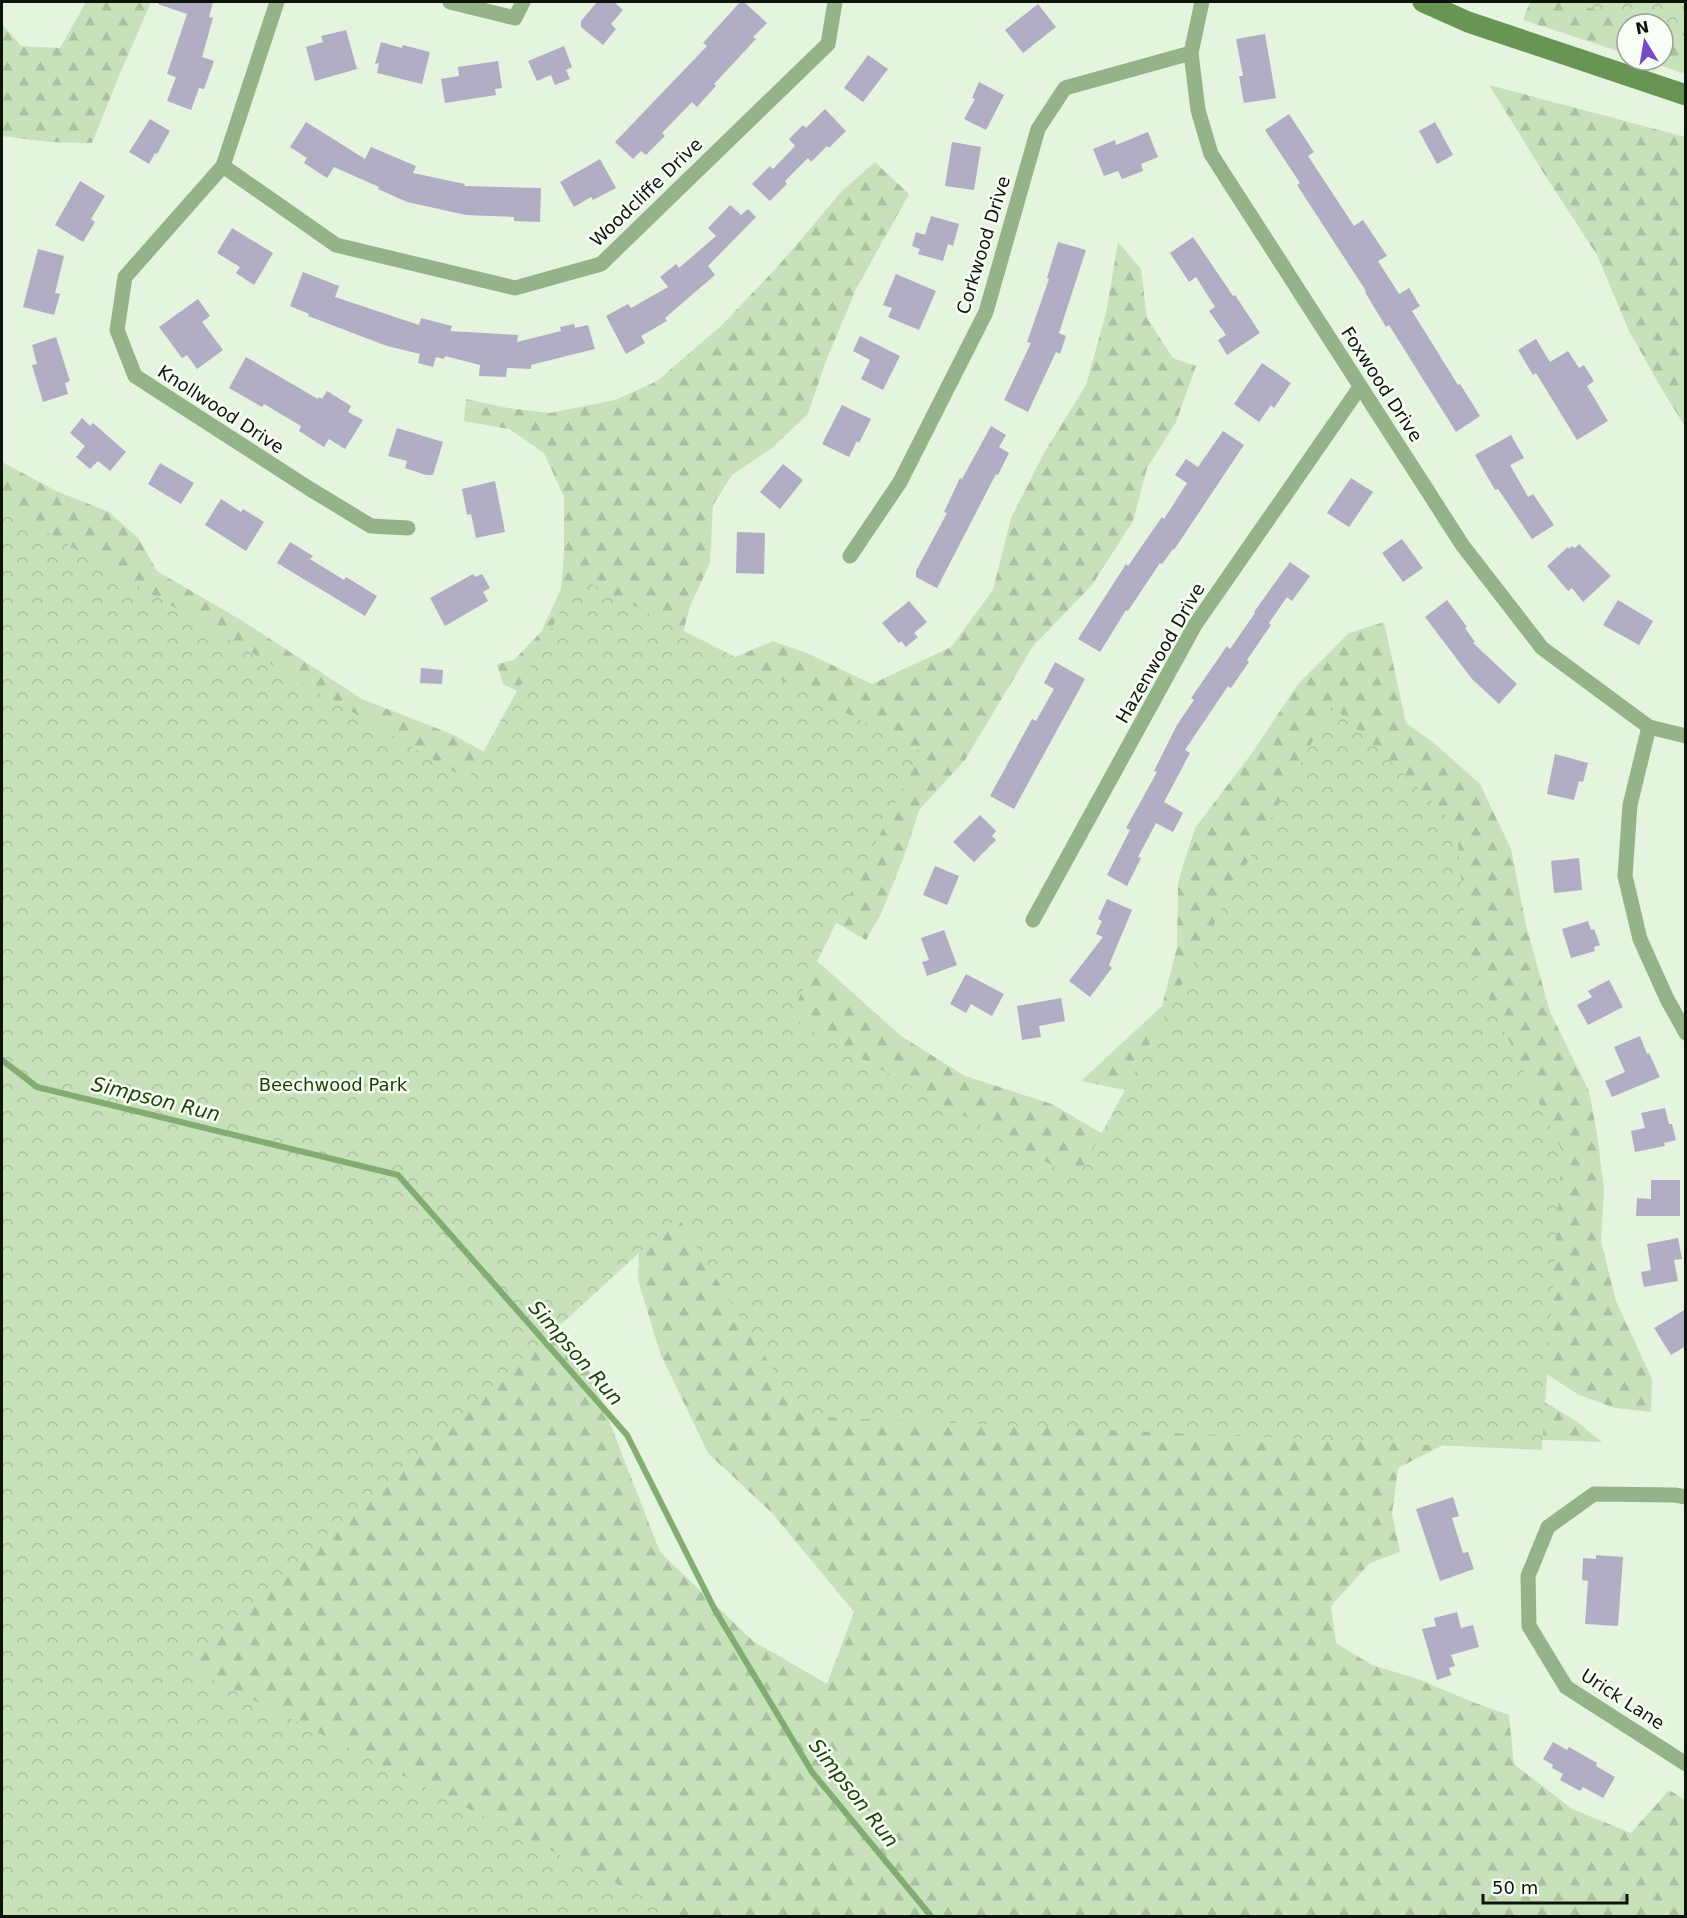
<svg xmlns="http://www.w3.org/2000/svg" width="1687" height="1918" viewBox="0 0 1687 1918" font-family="'DejaVu Sans',sans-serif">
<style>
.forest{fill:url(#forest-firs)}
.park{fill:url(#park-crowns)}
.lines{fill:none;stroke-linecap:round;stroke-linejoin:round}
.stream{stroke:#83ac71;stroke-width:6}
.building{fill:#b2adc5}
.street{stroke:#94b388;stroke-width:15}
.secondary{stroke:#689554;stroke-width:21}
.labels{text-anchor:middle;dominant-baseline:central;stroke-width:5;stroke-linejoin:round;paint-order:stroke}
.street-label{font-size:18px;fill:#0e130b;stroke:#f8fef5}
.park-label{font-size:18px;fill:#183f00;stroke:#f8fef5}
.water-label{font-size:20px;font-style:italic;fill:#1d4404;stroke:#f8fef5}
</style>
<defs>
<pattern id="forest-firs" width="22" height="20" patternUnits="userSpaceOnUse" patternTransform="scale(1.5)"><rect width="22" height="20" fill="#c7e2bb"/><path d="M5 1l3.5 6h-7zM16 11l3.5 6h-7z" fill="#aac19f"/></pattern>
<pattern id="park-crowns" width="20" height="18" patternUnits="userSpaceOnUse" patternTransform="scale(1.5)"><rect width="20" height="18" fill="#c7e2bb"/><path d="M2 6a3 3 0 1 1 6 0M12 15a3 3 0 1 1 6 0" fill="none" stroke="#aac19f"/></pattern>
</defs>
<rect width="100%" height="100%" fill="#e4f4de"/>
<g class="forest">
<polygon points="86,2 151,2 118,78 92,143 49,142 2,136 2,24 21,46 60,48"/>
<polygon points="1530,2 1685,2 1685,74 1645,60 1663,60 1663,24 1627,24 1627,54 1523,20"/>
<polygon points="1489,85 1685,137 1685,426 1667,398 1629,331 1597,255 1543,172"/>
<polygon points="875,162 909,194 857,287 826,361 808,414 772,448 732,475 713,505 710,563 690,606 677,656 707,669 773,641 809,654 872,684 951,647 993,590 1011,518 1044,453 1086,385 1106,313 1118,242 1141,269 1147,318 1173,358 1196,366 1176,422 1147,468 1133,521 1092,585 1033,646 965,760 919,810 906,851 881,914 866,940 802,903 554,709 503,684 497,664 514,660 541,632 561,589 564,551 564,497 544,453 509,429 464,421 466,399 508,408 550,413 615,400 657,381 722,325 780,264 842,191"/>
<polygon points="2,462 56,491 109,512 139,539 157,571 241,620 362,699 454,735 720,887 824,967 901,1036 965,1076 1052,1104 1172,1175 1576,1421 1602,1442 1459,1437 1398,1468 1392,1514 1400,1552 1370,1563 1331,1606 1336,1643 1372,1665 1418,1679 1470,1701 1509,1715 1514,1764 1572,1809 1631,1833 1669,1790 1685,1800 1685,1916 2,1916 12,1811 482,1255 587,1364 660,1552 753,1641 827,1684 854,1612 772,1513 708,1453 660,1353 638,1280 641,1194 2,936"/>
<polygon points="1384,622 1406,723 1434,743 1480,784 1511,849 1526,925 1550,1012 1589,1091 1597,1134 1604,1189 1601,1241 1616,1301 1652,1379 1651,1412 1615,1408 1579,1395 1486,1335 1125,1090 1081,1081 1162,1006 1177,947 1178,882 1195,828 1252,753 1298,684 1349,633"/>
</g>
<g class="park">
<polygon points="1573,2 1685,2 1685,42 1663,34 1663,24 1635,24"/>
<polygon points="2,506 468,780 579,578 921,751 789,1018 1077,1179 1332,705 1445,814 1457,832 1468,955 1562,1151 1542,1450 802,1416 678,1217 188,1667 677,1914 675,1916 2,1916"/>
</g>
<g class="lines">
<polyline class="stream" points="2,1060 37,1087 398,1175 627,1435 715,1610 812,1772 931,1916"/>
</g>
<g class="building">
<polygon points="158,2 213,2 209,17 213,18 202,57 214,61 204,89 199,88 191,110 167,101 176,77 167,74 187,14 158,4"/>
<polygon points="597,2 614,2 623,10 611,24 616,29 603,45 581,27 581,21"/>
<polygon points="740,2 744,2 767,23 753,37 756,39 714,84 716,86 697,107 692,102 662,133 665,136 646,155 641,151 633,159 615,142 707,46 703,43"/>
<polygon points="1038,4 1056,27 1023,53 1005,30"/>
<polygon points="346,30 357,69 315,81 306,47 323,42 321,36"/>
<polygon points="1265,34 1276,98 1244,103 1239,76 1243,76 1236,39"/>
<polygon points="381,42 402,48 403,45 430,52 422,84 377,73 379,63 375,64"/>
<polygon points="564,46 572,67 566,70 570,79 555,85 551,75 537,81 528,61"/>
<polygon points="868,55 888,69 863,102 844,88"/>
<polygon points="498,61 502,88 495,89 496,95 445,103 441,79 459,76 458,67"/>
<polygon points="979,82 1004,95 986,130 964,119 975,99 972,98"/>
<polygon points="825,109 846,131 829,148 827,146 811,162 808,158 785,181 787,184 770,201 752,184 770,166 773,169 795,146 789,139 803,125 806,128"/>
<polygon points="1289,114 1314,152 1308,156 1354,226 1363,220 1387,256 1378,261 1399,294 1409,288 1420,306 1412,311 1458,385 1460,384 1480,416 1456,432 1389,325 1386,327 1365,292 1366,291 1297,185 1300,183 1265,130"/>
<polygon points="150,119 170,131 157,154 155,153 149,164 129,152"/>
<polygon points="306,122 365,159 371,147 416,166 413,173 465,184 464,186 541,188 540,222 514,221 514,217 466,215 407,202 378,189 379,187 334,167 327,178 304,163 307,158 290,147"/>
<polygon points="1435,122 1453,155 1437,164 1419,131"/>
<polygon points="1148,132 1158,157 1141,164 1143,171 1122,179 1118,171 1104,176 1093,149 1115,140 1116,145"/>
<polygon points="952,142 981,147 974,190 945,186"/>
<polygon points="600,159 616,188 593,200 591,197 574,207 560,182"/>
<polygon points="80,181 105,196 91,219 95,222 83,242 55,225"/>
<polygon points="730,205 741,215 748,209 756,217 708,266 715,275 665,318 667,321 641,336 645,343 626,354 606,316 628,304 631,308 668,287 660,277 676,264 679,268 716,236 708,228"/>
<polygon points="931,216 959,224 953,246 948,244 943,261 918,254 920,249 912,246 916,232 925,235"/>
<polygon points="232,228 273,253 254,285 236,273 240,267 217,253"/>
<polygon points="1193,237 1233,296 1235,295 1260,333 1227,355 1218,340 1226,335 1209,311 1215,307 1196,277 1189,282 1170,253"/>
<polygon points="1058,242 1086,250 1059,333 1066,336 1060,354 1056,352 1028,412 1004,400 1031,343 1027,342 1049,279 1047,278"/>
<polygon points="38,249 64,256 55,293 60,294 54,315 23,307"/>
<polygon points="303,272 339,286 335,297 419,325 421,318 452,326 450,331 518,335 517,342 561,331 560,327 574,324 575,328 588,325 595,349 531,365 531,369 507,368 506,377 479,376 480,365 445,356 444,359 436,357 433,367 418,363 420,354 387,346 308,316 309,314 290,306"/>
<polygon points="896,274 936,291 919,330 888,317 892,308 883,305"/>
<polygon points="198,299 210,316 202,322 223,350 197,369 187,355 182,358 159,327"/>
<polygon points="860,336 900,356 883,390 861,379 870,360 853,351"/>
<polygon points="56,337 70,381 65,383 68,394 43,402 32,365 37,364 32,345"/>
<polygon points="1536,339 1550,362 1568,351 1579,368 1584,365 1594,381 1587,386 1608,421 1577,440 1536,373 1533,375 1518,350"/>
<polygon points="246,357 318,399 319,397 322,399 327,391 351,406 348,412 363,420 345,449 329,439 324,447 299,431 301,426 264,404 262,407 229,388"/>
<polygon points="1262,363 1291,383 1274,408 1271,405 1259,422 1234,404"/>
<polygon points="842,405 871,419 859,443 857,441 849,457 822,444"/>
<polygon points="82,418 90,426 93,423 126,452 110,471 98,461 90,469 76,457 85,446 70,433"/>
<polygon points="991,426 1006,435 999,447 1009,453 998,475 996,474 937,588 916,577 916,571 947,513 944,512 960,478 962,479"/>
<polygon points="397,428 443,442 433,475 426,475 405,468 407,461 388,456"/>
<polygon points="1223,431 1244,445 1174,550 1173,549 1162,564 1160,563 1128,611 1126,610 1100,652 1078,639 1126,564 1128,566 1162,517 1164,519 1187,483 1175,475 1186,459 1198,467"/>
<polygon points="1511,435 1524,458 1510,465 1528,497 1533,494 1554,525 1532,539 1498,489 1495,490 1475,455"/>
<polygon points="160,463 194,483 181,504 148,484"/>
<polygon points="783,464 803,480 780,509 760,492"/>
<polygon points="1351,478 1373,492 1349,527 1327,513"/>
<polygon points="495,481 505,532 476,538 471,514 467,515 462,489"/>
<polygon points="221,499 241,512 243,509 264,522 246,551 205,525"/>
<polygon points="737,532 765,533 764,574 736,573"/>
<polygon points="1402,539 1423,568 1403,582 1382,553"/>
<polygon points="290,542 313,556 310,559 344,580 346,577 377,596 365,616 277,563"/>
<polygon points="1579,544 1611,576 1583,602 1572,588 1568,591 1547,566 1568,547 1569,549 1572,546 1575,548"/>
<polygon points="1290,562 1310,576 1292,601 1287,597 1269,623 1271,625 1247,660 1249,662 1231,688 1228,686 1185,750 1190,753 1164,802 1183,813 1173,832 1156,823 1138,857 1141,858 1127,886 1107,875 1130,830 1126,828 1157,772 1154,771 1177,725 1194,700 1191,698 1227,646 1230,649 1255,613 1254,612"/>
<polygon points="473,574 475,577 482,574 490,588 483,592 488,601 445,626 430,598"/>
<polygon points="1447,600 1467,627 1465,628 1475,642 1473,643 1517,684 1499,704 1472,679 1425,617"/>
<polygon points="1618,600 1653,621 1639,645 1603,625"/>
<polygon points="909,601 927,622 914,633 918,637 906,647 901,641 899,643 882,623"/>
<polygon points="1055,662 1085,679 1014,809 990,796 1032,719 1036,721 1054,689 1044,683"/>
<polygon points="421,668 443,670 442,684 420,683"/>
<polygon points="1555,754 1588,763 1583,782 1579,781 1574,800 1547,794"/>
<polygon points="980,815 996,831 992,836 996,840 974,862 953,842"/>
<polygon points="1579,858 1582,890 1554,893 1551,861"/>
<polygon points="935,866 959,876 947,905 923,895"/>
<polygon points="1107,899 1132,910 1109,965 1112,968 1090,997 1069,981 1103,937 1096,934 1102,921 1098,919"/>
<polygon points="1588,921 1591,930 1594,929 1600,945 1594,947 1595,951 1571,958 1562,929"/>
<polygon points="944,930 957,965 927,976 922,962 929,960 921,938"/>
<polygon points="966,974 1004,994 992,1016 971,1004 966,1013 950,1004"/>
<polygon points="1609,980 1623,1007 1588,1025 1577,1005 1592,997 1588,991"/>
<polygon points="1061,998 1065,1021 1039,1026 1041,1037 1022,1040 1017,1006"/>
<polygon points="1640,1036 1647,1054 1649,1053 1660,1077 1612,1097 1605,1081 1625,1072 1614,1047"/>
<polygon points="1665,1108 1669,1124 1672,1124 1676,1140 1664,1143 1665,1146 1635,1152 1631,1131 1645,1128 1641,1113"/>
<polygon points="1651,1180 1680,1180 1680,1216 1636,1216 1637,1198 1651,1199"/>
<polygon points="1678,1238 1682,1259 1674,1260 1678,1281 1644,1287 1641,1272 1651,1270 1647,1244"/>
<polygon points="1686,1309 1686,1346 1671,1355 1654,1328"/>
<polygon points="1453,1497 1459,1516 1452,1518 1463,1553 1468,1552 1474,1569 1440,1581 1416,1509"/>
<polygon points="1596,1555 1623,1557 1618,1626 1585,1624 1588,1581 1582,1580 1583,1558 1596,1559"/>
<polygon points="1457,1612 1461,1628 1473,1625 1479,1647 1451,1655 1455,1666 1449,1668 1451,1675 1437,1680 1422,1629 1436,1626 1434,1618"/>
<polygon points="1553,1742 1567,1750 1569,1747 1597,1763 1596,1766 1615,1777 1603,1798 1583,1787 1580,1791 1560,1780 1563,1774 1552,1768 1553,1765 1543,1759"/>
</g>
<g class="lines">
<g class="street">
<polyline points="277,2 223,166 125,277 117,330 135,376 310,489 371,526 408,528"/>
<polyline points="450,2 515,18 523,2"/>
<polyline points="1202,2 1191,53 1198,110 1211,154 1463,546 1542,648 1649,727 1686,736"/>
<polyline points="223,166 336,245 515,288 601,264 828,44 835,2"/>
<polyline points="850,556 900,482 986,312 1038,129 1065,88 1191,53"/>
<polyline points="1649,727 1630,805 1625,876 1640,939 1667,999 1686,1033"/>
<polyline points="1033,920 1195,625 1360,387"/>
<polyline points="1686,1497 1675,1495 1594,1494 1548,1527 1528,1576 1529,1626 1566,1687 1686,1764"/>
</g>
<polyline class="secondary" points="1423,2 1468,22 1686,95"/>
</g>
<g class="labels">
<g class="street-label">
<text transform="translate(646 192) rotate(-44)">Woodcliffe Drive</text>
<text transform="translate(983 245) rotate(-73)">Corkwood Drive</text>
<text transform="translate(1382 384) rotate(57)">Foxwood Drive</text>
<text transform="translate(221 409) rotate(33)">Knollwood Drive</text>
<text transform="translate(1160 653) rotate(-60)">Hazenwood Drive</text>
<text transform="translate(1623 1699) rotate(33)">Urick Lane</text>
</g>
<g class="park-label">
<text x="333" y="1084">Beechwood Park</text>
</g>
<g class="water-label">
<text transform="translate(156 1099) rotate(14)">Simpson Run</text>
<text transform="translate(576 1353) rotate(49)">Simpson Run</text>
<text transform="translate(854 1793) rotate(52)">Simpson Run</text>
</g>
</g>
<rect width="1687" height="1918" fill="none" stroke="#0e130b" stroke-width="6"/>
<g transform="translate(1645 42) rotate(349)"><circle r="28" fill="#f8fef5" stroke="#9aa097" stroke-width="1.5"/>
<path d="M0-4.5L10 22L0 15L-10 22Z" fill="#764cc5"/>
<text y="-9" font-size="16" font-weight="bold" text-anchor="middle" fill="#0e130b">N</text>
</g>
<path d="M1483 1894v9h144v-9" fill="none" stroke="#0e130b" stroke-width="3"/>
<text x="1492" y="1894" font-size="18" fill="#0e130b" stroke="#f8fef5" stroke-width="4.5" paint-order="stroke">50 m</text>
</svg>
